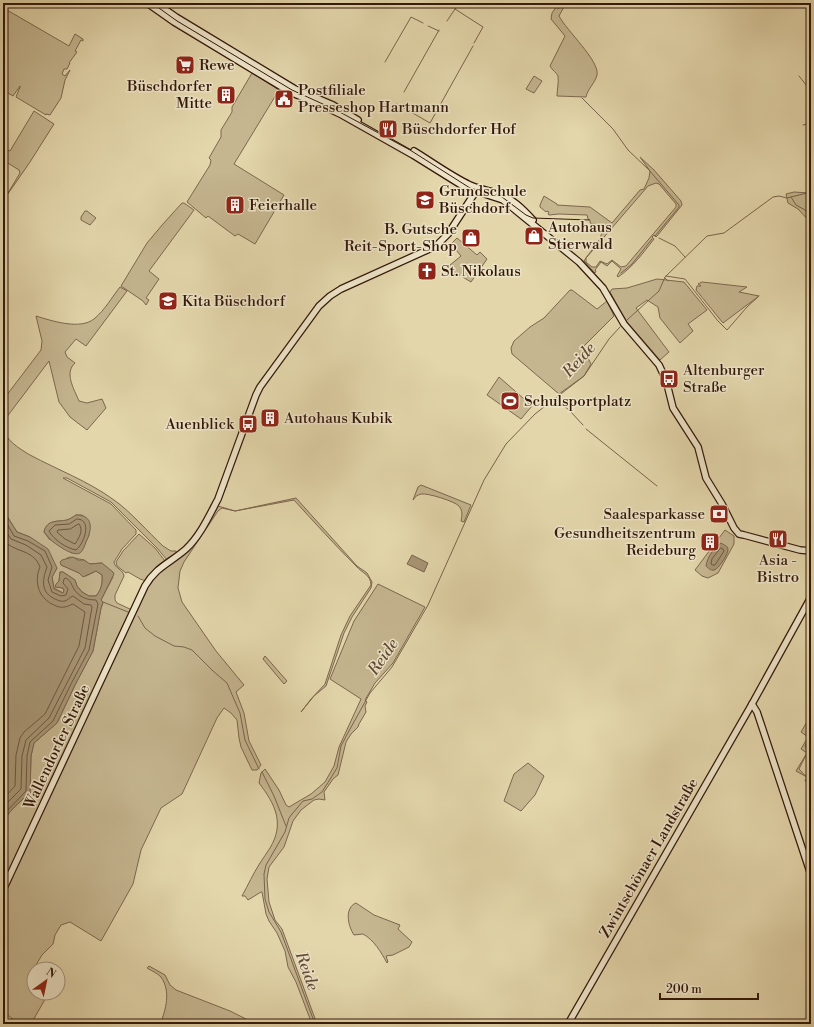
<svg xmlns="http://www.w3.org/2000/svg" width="814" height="1027" viewBox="0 0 814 1027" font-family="'Libre Bodoni',serif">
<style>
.green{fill:#c5b690;stroke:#7c674d;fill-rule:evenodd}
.water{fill:#a79574;stroke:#79634a}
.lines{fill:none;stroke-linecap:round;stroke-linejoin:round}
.shore{stroke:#6d563f;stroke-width:1}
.stream{stroke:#79634a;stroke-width:1}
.secondary-casing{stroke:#33180a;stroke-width:8}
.secondary{stroke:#ede4c8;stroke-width:5.5}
.tram{stroke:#33180a;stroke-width:1}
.labels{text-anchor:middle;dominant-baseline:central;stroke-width:3;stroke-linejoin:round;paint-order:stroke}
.poi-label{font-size:15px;fill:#33180a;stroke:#ede4c8;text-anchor:start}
.street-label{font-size:15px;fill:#33180a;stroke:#ede4c8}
.water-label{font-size:16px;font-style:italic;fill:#614a34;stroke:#ede4c8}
</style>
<rect width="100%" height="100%" fill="#e3d6ab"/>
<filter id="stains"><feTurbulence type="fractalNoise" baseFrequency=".005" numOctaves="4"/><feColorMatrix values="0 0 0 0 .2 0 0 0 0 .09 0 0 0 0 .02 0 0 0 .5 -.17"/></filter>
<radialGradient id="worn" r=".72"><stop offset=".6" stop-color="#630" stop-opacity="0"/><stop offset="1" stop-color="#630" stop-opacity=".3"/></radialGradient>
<g class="green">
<path d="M559 3H566L559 16C566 30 600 61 597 75 595 83 587 90 586 97L557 96C557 90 559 82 558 76 557 73 552 70 550 66L565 36 551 19 552 13Z"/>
<polygon points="7,10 69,46 75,34 83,39 83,41 81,40 75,51 77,52 69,63 70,63 67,69 64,69 62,74 65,76 70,70 65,80 61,98 50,115 46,114 46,115 16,97 20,87 20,86 13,96 3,90 3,20"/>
<polygon points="252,73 279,90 234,164 284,195 255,244 238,234 235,236 208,216 206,218 187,202 210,165 211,160 209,158 221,137 221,130 232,112 232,107"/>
<polygon points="534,76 542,81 534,93 526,89"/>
<polygon points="34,111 54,124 30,162 5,198 20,173 19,170 3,160 3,148 10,151"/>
<path d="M640 157 654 170 681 201 682 205 657 236 656 237 654 235 652 237 654 239C643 253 633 267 618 277L617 276 621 269 612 261 607 266 601 262 595 270 596 271 595 273 584 261C589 251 617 228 590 223V220L588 219 587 215 559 214 549 215 548 214 549 212 547 211 546 212 540 207V205L544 196 557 204V205L590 207 612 223 640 190 644 189 649 178 650 171ZM656 183 659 184 676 204V207L626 266 621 267 612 260 607 264 600 261 596 267H592L586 262V258L648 186Z"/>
<polygon points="811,191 811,223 798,209 788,203 786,194 794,192 810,193"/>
<polygon points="182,203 184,203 194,210 149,271 159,279 146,298 149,300 146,305 143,301 121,286 147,243 163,224"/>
<polygon points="85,211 87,211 96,218 90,225 81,220 81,217"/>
<polygon points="457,238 477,255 480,252 487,259 471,282 456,273 451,276 444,270 461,256 451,244"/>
<polygon points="657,279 684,282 707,310 688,324 693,331 680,343 660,318 658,307 647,300 636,308 669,352 660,360 627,322 610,292 612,289 627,288"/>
<polygon points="702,282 747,287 739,292 759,296 723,323 696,290 697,286 701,286 698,284"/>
<path d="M120 287 127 291 86 346 76 339 65 352 67 357 75 363C64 373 74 389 79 401L87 403 102 399 106 408 87 430 70 417 59 402 49 361 3 422V400L41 350 42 341 36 316C52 321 80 330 94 319 105 310 112 297 120 287Z"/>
<polygon points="570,290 572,290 597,309 607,301 614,316 583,347 584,350 591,364 584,376 559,394 512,354 511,348 514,341 530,327 544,318"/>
<polygon points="499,377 532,406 521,419 487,395"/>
<path d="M3 428C5 440 20 449 30 455 58 470 88 481 114 500 130 511 148 532 163 546L171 551H176L177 554 146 581 140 579 128 572 126 573 117 566 116 562 123 551 139 534 155 548 165 561 167 560 157 548 111 502 67 478H63L111 504 136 530V534L122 549 114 562C115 569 123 569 124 576L115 595V600L117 603 132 610 3 886V854C8 843 1 826 7 816 12 808 23 799 30 793L31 756 34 743 57 723 75 685 93 651 101 608 103 603 101 600 113 577 102 563 89 564 84 560 70 557 67 558 61 565 86 576 96 571 102 575C103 583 101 590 96 596H89L82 592 77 586 75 580 63 572H60L59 581 56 587 63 588 64 590 63 593 54 588 52 577 57 568 30 537 17 532 3 510ZM76 515H82L88 520 89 535 83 548 72 553 49 539 44 532C47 519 58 522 67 520 70 519 73 517 76 515Z"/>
<path d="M227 485 218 506 235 511 296 498 357 566 367 573 372 582 371 588 352 617 344 633 326 686 314 696 301 712 311 699 325 684 341 635 350 616 371 585C371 575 362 573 356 566 335 545 314 522 294 500L235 511 222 508 218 511 184 562 180 571 178 588 182 602 216 651 244 685 236 692 244 713 249 741 261 765 257 770H252L241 747 239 738 237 720 231 713 224 708 217 718 182 794 161 808 141 850 133 884 101 941 70 922 61 925 55 935 53 944 42 955 36 965 37 969H34V993L48 994 31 1024H20L3 1012V895L148 585 155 575 189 548Z"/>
<path d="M421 485 471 505 464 522 461 521C462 516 463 511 459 506 454 501 428 493 421 494 417 495 415 497 413 500L418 487Z"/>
<polygon points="725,530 734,536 734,544 718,573 708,578 702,576 695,570"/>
<path d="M378 584 425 607 393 663 375 683 365 700 367 702 365 706 366 712 359 724 358 727 351 734 346 742 338 775 333 779 324 792 325 800 319 799 314 800 301 810 293 821 284 847 269 867 267 879 269 902 275 920 282 929 317 1024H312L296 982 288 967 285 951 277 933 269 921 266 914 262 892H261L248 900 245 896H242C248 885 253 874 260 863 263 858 267 853 270 848 285 823 275 804 259 783L261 773 265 769 279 790 286 805 289 807 311 794 325 782 334 766 339 747 361 699 330 679 354 621Z"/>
<polygon points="265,656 287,681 284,684 263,659"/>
<polygon points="811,715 811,733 805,746 808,751 799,769 811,782 811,785 805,781 807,777 796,771 807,753 801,749 808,737 801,732"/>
<polygon points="528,763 544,776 535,795 521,811 504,801 514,774"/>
<path d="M356 903 374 915 400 925 398 929 412 942 409 947 393 955 386 956 388 962 387 963C381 952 374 940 363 934L354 935C348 926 344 908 356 903Z"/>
<path d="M149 966 165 975 170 985 176 990 230 1011 256 1024H160C166 1010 171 991 161 977 157 973 152 971 147 968Z"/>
</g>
<g class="water">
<path d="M3 510 17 532 30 537 48 549 57 568 52 577 54 589 63 593 64 590 63 588 55 587 56 584 59 581 60 572H63L75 580 77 586 82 592 89 596H96C101 590 103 583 102 575L96 571 83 577 79 573 61 565 60 562 62 560 73 557 78 560H84L90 564 102 563 113 572 114 574 101 600 103 602 101 608 93 651 75 685 57 723 34 743 31 756 30 793C23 799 12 808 7 816 1 826 8 843 3 854Z"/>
<path d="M76 515C94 515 92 530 86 542 85 545 83 551 80 553 73 557 55 544 50 539 48 537 46 534 44 532 47 519 58 522 67 520 70 519 73 517 76 515Z"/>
<path d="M721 543C724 545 728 546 728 549 729 553 718 570 714 570 711 571 708 568 706 566 707 557 714 548 721 543Z"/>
<polygon points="412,555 428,563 424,572 407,564"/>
</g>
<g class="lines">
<g class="shore">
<path d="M3 517 14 536 28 541 45 551 52 567 48 580 52 592 61 596 66 595 68 589 63 583 64 579 66 578C71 581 71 584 74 589 79 597 87 600 96 600L98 604 89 650 71 684 53 721 30 742 27 756 26 791 3 815"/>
<path d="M77 519C93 519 84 544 76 550 66 548 54 540 49 531L55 525 69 524Z"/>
<path d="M79 524C84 530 79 538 75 544L65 539 57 532 58 530 70 529Z"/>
<path d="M3 527 11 539 26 545 41 555 47 567C43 578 40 591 53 598 57 600 61 602 65 601 68 600 70 597 73 596L84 604 91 605 92 607 85 648 49 718 26 740 22 756 21 789 3 807"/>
<path d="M3 539C12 553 33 548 40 567 34 581 38 597 52 604 56 606 60 608 64 607 67 607 70 605 73 604L85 612 79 646 45 714 24 732 20 738 16 755 15 786 3 799"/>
<polygon points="721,548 723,549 724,551 715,565 712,565 711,564 712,559"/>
</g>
<g class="stream">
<polyline points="459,3 455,9 483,27 474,43"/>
<polyline points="558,9 562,3"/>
<polyline points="447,21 455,9"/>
<polyline points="428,26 439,31"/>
<polyline points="385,62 411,17 423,23"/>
<polyline points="799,76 811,91"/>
<polyline points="404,92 439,30"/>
<polyline points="582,98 613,129 628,150 649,170 679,205 679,207 655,236"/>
<polyline points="397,104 430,123 473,46"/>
<polyline points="803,125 811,123"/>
<polyline points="791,197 796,205 805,210 811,218"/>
<polyline points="659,238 675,246 685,257"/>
<polyline points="621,273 632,264 652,239"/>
<polyline points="666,276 685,279 718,321 727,330 747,307 759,296"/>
<polyline points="665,278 668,281"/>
<polyline points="627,320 659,291 665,277 707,236 724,233 773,197 779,196 787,198 807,193 811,186"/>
<polyline points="559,396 561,399"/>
<polyline points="556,399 570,411 583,425"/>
<polyline points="586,429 657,486"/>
<polyline points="103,602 128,612"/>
<polyline points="138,616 145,628 155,636 174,646 184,647 192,650 213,671 227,683 240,713 245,740 259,769"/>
<polyline points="262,772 274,796 286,826"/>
<polyline points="315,1024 281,932 269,912 265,899 264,874 266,865 285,832 289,818 292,814 303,801 312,799 322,792 337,768 341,746 350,729 370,693 392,667 428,605 484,480 506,444 535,414 584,376 609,339 620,327"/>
</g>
<defs>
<g id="secondary">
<polyline points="147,3 174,22 290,92 323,106 342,115 413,155 466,188 503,200 579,262 603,288 624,324 659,365 666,380 673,408 698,447 706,478 722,504 734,528 739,534 744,535 800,550 811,551"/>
<polyline points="156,3 176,17 295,89 333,105 358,120"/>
<path d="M414 151C432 162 451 176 470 185 479 189 487 190 496 193 511 197 523 209 533 220"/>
<polyline points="752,704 757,712 811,875"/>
<path d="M3 890 145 586C156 567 170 563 186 549 200 536 209 516 218 499L256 395 260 387 319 306 330 296 341 289 436 246 448 234 478 188"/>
<polyline points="568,1024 752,704 811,597"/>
</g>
</defs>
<use href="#secondary" class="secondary-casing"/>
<use href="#secondary" class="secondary"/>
<polyline class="tram" points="152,3 177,21 292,90 336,110 410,150 470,188 502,197 526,215 533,218 589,220"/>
</g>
<defs>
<symbol id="supermarket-square" viewBox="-11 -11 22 22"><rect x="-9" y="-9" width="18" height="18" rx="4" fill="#8f2418" stroke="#ede4c8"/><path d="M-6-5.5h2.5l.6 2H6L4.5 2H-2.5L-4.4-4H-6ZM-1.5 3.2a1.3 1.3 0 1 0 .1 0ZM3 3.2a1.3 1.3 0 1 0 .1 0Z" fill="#fff"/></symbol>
<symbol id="building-square" viewBox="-11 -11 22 22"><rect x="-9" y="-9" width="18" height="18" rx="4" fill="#8f2418" stroke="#ede4c8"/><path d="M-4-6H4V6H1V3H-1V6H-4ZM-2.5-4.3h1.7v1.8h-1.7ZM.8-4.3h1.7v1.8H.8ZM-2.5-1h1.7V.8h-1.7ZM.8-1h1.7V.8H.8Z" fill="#fff"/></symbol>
<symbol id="civic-square" viewBox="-11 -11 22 22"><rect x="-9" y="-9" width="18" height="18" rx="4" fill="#8f2418" stroke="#ede4c8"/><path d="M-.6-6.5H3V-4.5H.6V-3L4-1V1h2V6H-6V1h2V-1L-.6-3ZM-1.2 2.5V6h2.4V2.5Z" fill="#fff"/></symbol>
<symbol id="restaurant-square" viewBox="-11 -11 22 22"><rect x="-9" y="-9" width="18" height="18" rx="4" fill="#8f2418" stroke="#ede4c8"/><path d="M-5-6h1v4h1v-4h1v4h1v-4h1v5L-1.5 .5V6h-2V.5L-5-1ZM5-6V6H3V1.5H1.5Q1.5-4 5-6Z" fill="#fff"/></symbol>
<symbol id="school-square" viewBox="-11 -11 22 22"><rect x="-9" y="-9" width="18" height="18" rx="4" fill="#8f2418" stroke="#ede4c8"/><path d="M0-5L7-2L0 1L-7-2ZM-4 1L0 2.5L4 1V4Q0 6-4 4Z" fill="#fff"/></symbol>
<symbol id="shop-square" viewBox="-11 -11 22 22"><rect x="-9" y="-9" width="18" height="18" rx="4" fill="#8f2418" stroke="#ede4c8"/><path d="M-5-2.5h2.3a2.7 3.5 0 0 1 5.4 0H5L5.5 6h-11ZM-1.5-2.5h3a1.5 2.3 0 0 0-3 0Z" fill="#fff"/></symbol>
<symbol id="church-square" viewBox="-11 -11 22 22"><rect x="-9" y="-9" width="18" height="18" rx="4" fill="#8f2418" stroke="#ede4c8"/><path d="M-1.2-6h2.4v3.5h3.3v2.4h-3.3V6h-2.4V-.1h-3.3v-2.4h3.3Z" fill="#fff"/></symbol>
<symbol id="bus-square" viewBox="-11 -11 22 22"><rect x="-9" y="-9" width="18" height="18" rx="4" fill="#8f2418" stroke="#ede4c8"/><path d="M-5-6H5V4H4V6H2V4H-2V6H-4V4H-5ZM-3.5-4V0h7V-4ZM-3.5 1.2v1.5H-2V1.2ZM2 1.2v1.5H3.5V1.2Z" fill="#fff"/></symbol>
<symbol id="stadium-square" viewBox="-11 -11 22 22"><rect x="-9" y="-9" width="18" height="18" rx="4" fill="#8f2418" stroke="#ede4c8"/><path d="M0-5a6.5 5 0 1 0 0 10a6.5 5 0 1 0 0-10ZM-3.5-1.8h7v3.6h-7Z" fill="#fff"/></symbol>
<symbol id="bank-square" viewBox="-11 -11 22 22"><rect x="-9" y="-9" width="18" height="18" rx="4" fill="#8f2418" stroke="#ede4c8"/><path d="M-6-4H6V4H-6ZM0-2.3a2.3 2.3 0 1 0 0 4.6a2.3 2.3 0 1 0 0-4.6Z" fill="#fff"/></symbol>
</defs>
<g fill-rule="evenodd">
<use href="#supermarket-square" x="174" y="54" width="22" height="22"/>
<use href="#building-square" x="215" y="84" width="22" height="22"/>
<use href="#civic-square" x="273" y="88" width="22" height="22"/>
<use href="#restaurant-square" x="377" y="118" width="22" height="22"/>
<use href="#school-square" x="414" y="189" width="22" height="22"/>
<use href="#building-square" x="224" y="194" width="22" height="22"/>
<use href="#shop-square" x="523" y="225" width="22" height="22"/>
<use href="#shop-square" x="460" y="227" width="22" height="22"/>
<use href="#church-square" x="416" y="260" width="22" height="22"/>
<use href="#school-square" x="157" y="290" width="22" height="22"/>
<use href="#bus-square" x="658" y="368" width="22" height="22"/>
<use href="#stadium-square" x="499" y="390" width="22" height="22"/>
<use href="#building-square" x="259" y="407" width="22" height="22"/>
<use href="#bus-square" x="237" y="413" width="22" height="22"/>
<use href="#bank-square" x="708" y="503" width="22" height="22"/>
<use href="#restaurant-square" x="767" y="528" width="22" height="22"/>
<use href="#building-square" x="699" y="531" width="22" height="22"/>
</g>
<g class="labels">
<g class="poi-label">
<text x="199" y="65">Rewe</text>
<text x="212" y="86" text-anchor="end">Büschdorfer<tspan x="212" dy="17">Mitte</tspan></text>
<text x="298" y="90">Postfiliale<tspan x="298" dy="17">Presseshop Hartmann</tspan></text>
<text x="402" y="129">Büschdorfer Hof</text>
<text x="439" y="191">Grundschule<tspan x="439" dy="17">Büschdorf</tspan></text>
<text x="249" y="205">Feierhalle</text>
<text x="548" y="227">Autohaus<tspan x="548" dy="17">Stierwald</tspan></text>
<text x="457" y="229" text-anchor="end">B. Gutsche<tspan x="457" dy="17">Reit-Sport-Shop</tspan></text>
<text x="441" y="271">St. Nikolaus</text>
<text x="182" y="301">Kita Büschdorf</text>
<text x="683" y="370">Altenburger<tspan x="683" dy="17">Straße</tspan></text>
<text x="524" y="401">Schulsportplatz</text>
<text x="284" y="418">Autohaus Kubik</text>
<text x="234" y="424" text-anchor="end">Auenblick</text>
<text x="705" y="514" text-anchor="end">Saalesparkasse</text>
<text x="696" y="533" text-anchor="end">Gesundheitszentrum<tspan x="696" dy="17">Reideburg</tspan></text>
<text x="778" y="560" text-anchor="middle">Asia -<tspan x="778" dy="17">Bistro</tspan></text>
</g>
<g class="street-label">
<text transform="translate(57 747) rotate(-65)">Wallendorfer Straße</text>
<text transform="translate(649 858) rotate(-60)">Zwintschönaer Landstraße</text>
</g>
<g class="water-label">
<text transform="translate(579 360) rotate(-48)">Reide</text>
<text transform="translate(383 657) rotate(-55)">Reide</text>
<text transform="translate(307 971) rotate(70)">Reide</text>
</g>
</g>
<rect width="814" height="1027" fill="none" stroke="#e3d6ab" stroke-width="16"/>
<rect x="4" y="4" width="806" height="1019" fill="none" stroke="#33180a" stroke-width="2"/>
<rect x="8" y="8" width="798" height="1011" fill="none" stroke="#33180a"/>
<g transform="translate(46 981) rotate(33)"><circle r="19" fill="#ede4c8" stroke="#a3927c"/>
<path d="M0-3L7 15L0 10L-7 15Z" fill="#8f2418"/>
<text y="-6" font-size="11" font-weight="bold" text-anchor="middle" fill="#33180a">N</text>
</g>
<path d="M660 993v6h98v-6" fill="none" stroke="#33180a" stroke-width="2"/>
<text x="666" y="993" font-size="12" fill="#33180a" stroke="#ede4c8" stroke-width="3" paint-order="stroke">200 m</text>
<rect width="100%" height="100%" filter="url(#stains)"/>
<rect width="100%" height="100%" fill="url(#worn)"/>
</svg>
